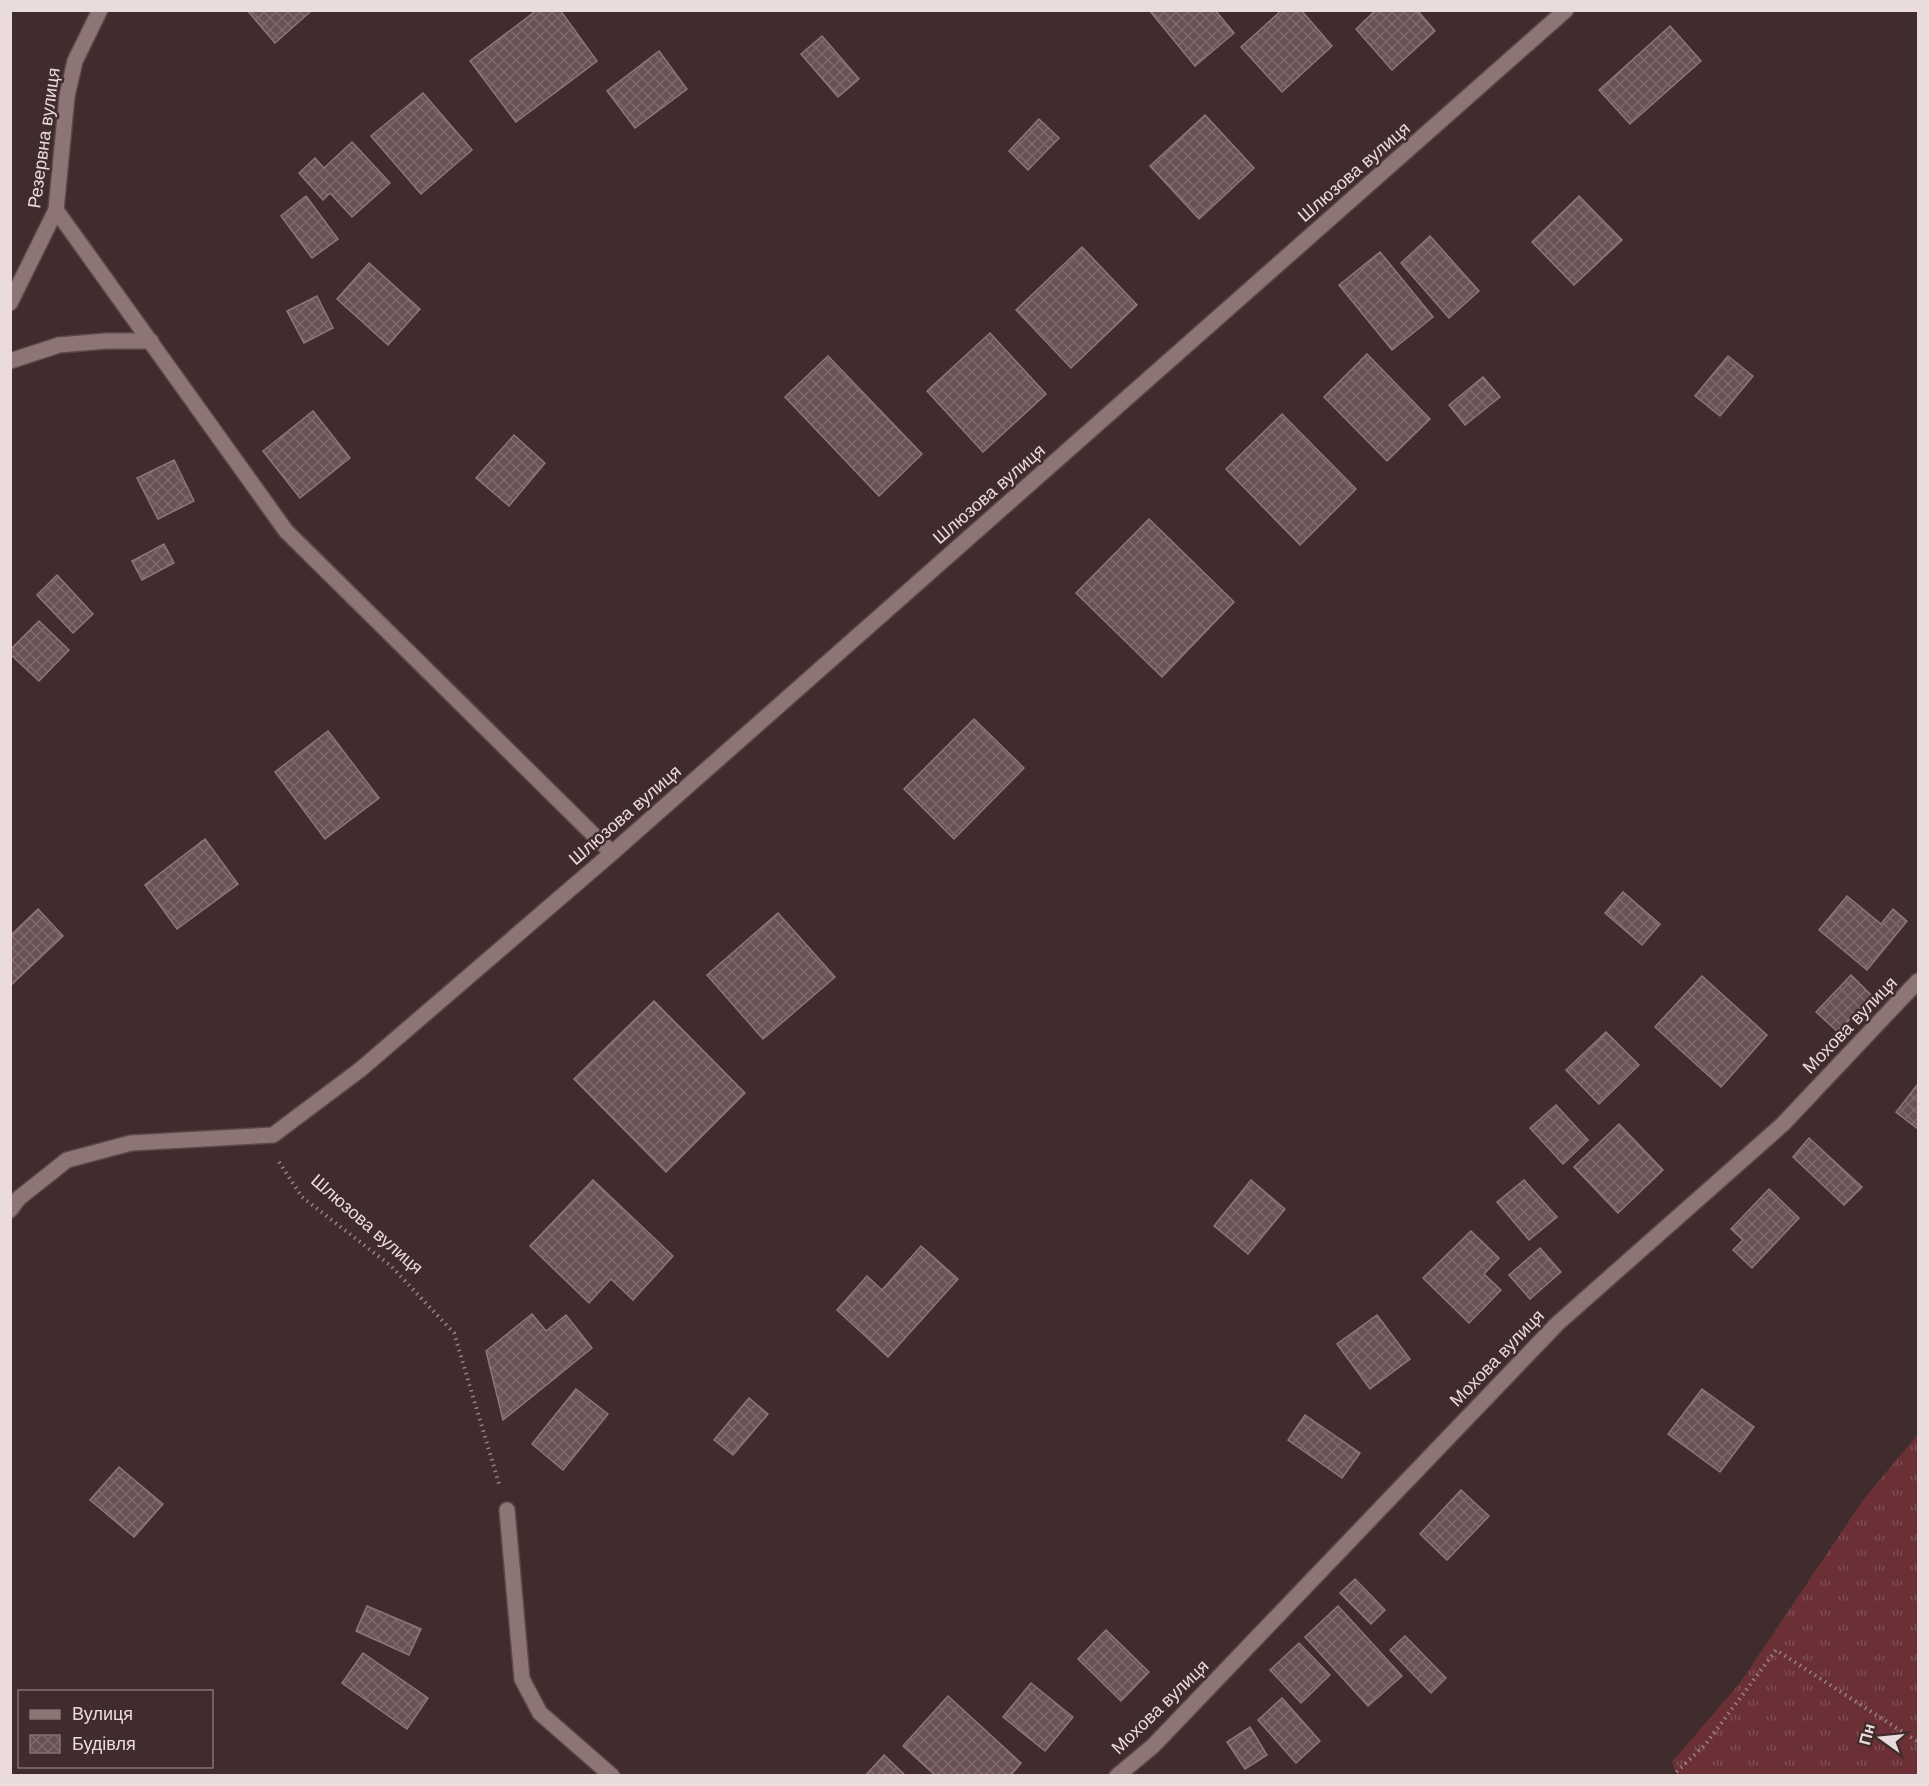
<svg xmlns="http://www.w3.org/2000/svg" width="1929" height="1786" viewBox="0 0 1929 1786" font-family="Arial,sans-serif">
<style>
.grass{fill:url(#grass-tufts)}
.building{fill:url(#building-cross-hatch);stroke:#8f7678;stroke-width:1.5}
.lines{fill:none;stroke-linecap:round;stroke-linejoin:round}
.minor-casing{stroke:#5a484a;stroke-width:18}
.path{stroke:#968485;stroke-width:4;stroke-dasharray:1.5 4.5;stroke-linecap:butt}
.minor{stroke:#8d7576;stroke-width:15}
.labels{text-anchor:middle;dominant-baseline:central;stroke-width:5;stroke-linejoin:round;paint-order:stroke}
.street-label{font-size:18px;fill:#eadcdd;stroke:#412c2d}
</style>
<defs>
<pattern id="grass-tufts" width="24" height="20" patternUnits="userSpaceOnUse" patternTransform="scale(1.5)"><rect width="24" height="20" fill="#6a3036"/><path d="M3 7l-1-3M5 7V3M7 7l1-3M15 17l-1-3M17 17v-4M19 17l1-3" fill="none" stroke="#7f4d53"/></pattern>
<pattern id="building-cross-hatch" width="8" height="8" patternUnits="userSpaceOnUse" patternTransform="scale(1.5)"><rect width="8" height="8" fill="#685253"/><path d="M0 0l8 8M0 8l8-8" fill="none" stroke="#7e6a6b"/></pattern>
</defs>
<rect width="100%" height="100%" fill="#412c2d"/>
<polygon class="grass" points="1918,1434 1918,1775 1677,1775 1672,1762 1740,1683 1863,1500"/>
<g class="building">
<polygon points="247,10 312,10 275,43"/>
<polygon points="537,10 560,10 597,61 516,122 470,61"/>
<polygon points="1149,10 1215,10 1234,33 1195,66"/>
<polygon points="1282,10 1301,10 1332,46 1282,92 1241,47"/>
<polygon points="1376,10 1417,10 1435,31 1392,70 1356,29"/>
<polygon points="1670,26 1701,61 1630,124 1599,90"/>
<polygon points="822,36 859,79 838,97 801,54"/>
<polygon points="659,51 687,89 635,128 607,91"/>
<polygon points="423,93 472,150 421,194 371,136"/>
<polygon points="1205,115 1254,168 1199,219 1150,166"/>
<polygon points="1039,119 1059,138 1028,170 1009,151"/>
<polygon points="352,142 390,183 352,217 330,193 323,200 299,173 315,158 324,168"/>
<polygon points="306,196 338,239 312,258 281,216"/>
<polygon points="1579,196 1622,240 1574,285 1532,242"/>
<polygon points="1430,236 1479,291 1449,318 1401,263"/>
<polygon points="1082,247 1137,305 1071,368 1016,310"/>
<polygon points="1380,252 1433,317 1392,350 1339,285"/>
<polygon points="369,263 420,309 388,345 337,299"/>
<polygon points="317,296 333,328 304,343 287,311"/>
<polygon points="990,333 1046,394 983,452 927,391"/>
<polygon points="1367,354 1430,419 1387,461 1324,397"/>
<polygon points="828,356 922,454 879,496 785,397"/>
<polygon points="1728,356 1753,376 1720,416 1695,396"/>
<polygon points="1483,377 1500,397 1465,425 1449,405"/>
<polygon points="313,411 350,458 300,498 263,451"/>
<polygon points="1282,414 1356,489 1300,545 1226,469"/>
<polygon points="514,435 545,463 509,506 476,478"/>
<polygon points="174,460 194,501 158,519 137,478"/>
<polygon points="1149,519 1234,602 1162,677 1076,593"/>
<polygon points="164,544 174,563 142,580 132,561"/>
<polygon points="57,575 93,614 73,633 37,595"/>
<polygon points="39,621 69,650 39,681 10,654 10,650"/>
<polygon points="974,719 1024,768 954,839 904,789"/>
<polygon points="328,731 379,798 325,839 275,772"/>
<polygon points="205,839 238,884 177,929 145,885"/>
<polygon points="1623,892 1660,924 1642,945 1605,913"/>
<polygon points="1847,896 1881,924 1893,909 1907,921 1867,970 1819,930"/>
<polygon points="38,909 63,936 10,986 10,936"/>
<polygon points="778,913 835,977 763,1039 707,975"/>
<polygon points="1851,975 1872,996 1838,1032 1816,1012"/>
<polygon points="1702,976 1767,1035 1721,1087 1655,1027"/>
<polygon points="654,1001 745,1093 666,1172 574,1079"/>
<polygon points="1606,1032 1639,1065 1599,1104 1566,1070"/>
<polygon points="1918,1084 1918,1129 1896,1112"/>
<polygon points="1556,1105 1588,1140 1563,1164 1530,1128"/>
<polygon points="1619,1124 1663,1170 1618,1213 1574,1167"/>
<polygon points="1809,1138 1862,1187 1844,1205 1793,1157"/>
<polygon points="593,1180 673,1256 633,1300 611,1279 589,1303 530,1246"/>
<polygon points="1251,1180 1285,1209 1248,1254 1214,1226"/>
<polygon points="1524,1180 1557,1217 1529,1240 1497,1202"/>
<polygon points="1769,1189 1799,1218 1752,1268 1733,1250 1743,1240 1731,1229"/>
<polygon points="1471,1231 1499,1258 1484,1274 1501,1290 1469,1323 1423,1278"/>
<polygon points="921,1246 958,1279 888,1357 837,1310 867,1276 882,1290"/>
<polygon points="1540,1248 1561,1272 1530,1299 1509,1275"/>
<polygon points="532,1314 546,1331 566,1315 592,1348 503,1420 486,1351"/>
<polygon points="1377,1315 1410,1359 1370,1389 1337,1344"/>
<polygon points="576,1389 608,1414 563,1470 532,1444"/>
<polygon points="1702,1389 1754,1427 1720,1472 1668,1434"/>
<polygon points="749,1398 768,1414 733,1455 714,1440"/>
<polygon points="1305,1415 1360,1453 1342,1478 1288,1440"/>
<polygon points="119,1467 163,1504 134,1537 90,1500"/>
<polygon points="1461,1490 1489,1516 1447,1560 1420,1534"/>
<polygon points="1355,1579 1385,1610 1371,1624 1340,1593"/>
<polygon points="367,1606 421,1629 409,1655 356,1631"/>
<polygon points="1338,1606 1402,1676 1368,1706 1305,1637"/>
<polygon points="1106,1630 1149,1672 1121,1701 1078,1659"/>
<polygon points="1405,1636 1446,1678 1431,1693 1390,1650"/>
<polygon points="1299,1643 1330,1675 1301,1703 1270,1670"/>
<polygon points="363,1653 428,1698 407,1729 342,1683"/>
<polygon points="1031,1683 1073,1717 1045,1751 1003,1717"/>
<polygon points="948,1696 1021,1763 1010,1776 936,1776 903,1746"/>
<polygon points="1282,1698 1320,1741 1296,1763 1258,1720"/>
<polygon points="1250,1727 1267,1755 1245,1769 1227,1742"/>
<polygon points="884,1755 906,1776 865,1776"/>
</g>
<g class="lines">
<defs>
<g id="minor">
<polyline points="56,210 286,531 612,853"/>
<polyline points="10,303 56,210 67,96 75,61 100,10"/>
<polyline points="10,361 59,345 106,341 151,341"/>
<polyline points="10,1210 19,1198 67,1160 131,1143 273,1135 361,1069 612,853 1566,10"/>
<polyline points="507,1510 522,1679 540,1713 612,1776"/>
<polyline points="1117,1776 1153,1746 1557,1324 1783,1124 1918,981"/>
</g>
</defs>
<use href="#minor" class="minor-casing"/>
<g class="path">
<polyline points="279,1162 302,1197 391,1266 454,1333 499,1484"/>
<polyline points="1672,1776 1705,1745 1776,1650 1918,1742"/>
</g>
<use href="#minor" class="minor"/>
</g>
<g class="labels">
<g class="street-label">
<text transform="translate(44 138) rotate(-82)">Резервна вулиця</text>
<text transform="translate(1354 172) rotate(-41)">Шлюзова вулиця</text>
<text transform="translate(989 494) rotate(-41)">Шлюзова вулиця</text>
<text transform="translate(625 815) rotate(-41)">Шлюзова вулиця</text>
<text transform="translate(1850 1025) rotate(-46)">Мохова вулиця</text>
<text transform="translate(367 1224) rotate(41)">Шлюзова вулиця</text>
<text transform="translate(1497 1358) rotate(-46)">Мохова вулиця</text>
<text transform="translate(1160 1707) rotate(-44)">Мохова вулиця</text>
</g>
</g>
<rect width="1929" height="1786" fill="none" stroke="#eadcdd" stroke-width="24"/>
<rect x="18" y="1690" width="195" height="78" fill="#412c2d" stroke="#857273" stroke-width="1.5"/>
<rect x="30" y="1710" width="30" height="9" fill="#8d7576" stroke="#857273" stroke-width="1.5"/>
<text x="72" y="1720" font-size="18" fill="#eadcdd">Вулиця</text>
<rect x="30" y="1735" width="30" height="18" fill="url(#building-cross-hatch)" stroke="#857273" stroke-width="1.5"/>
<text x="72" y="1750" font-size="18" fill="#eadcdd">Будівля</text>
<g transform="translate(1881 1738) rotate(285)" stroke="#412c2d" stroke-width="4.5" paint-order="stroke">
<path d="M0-4.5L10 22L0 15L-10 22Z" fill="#eadcdd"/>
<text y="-9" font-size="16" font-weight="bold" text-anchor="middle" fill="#eadcdd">Пн</text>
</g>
</svg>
